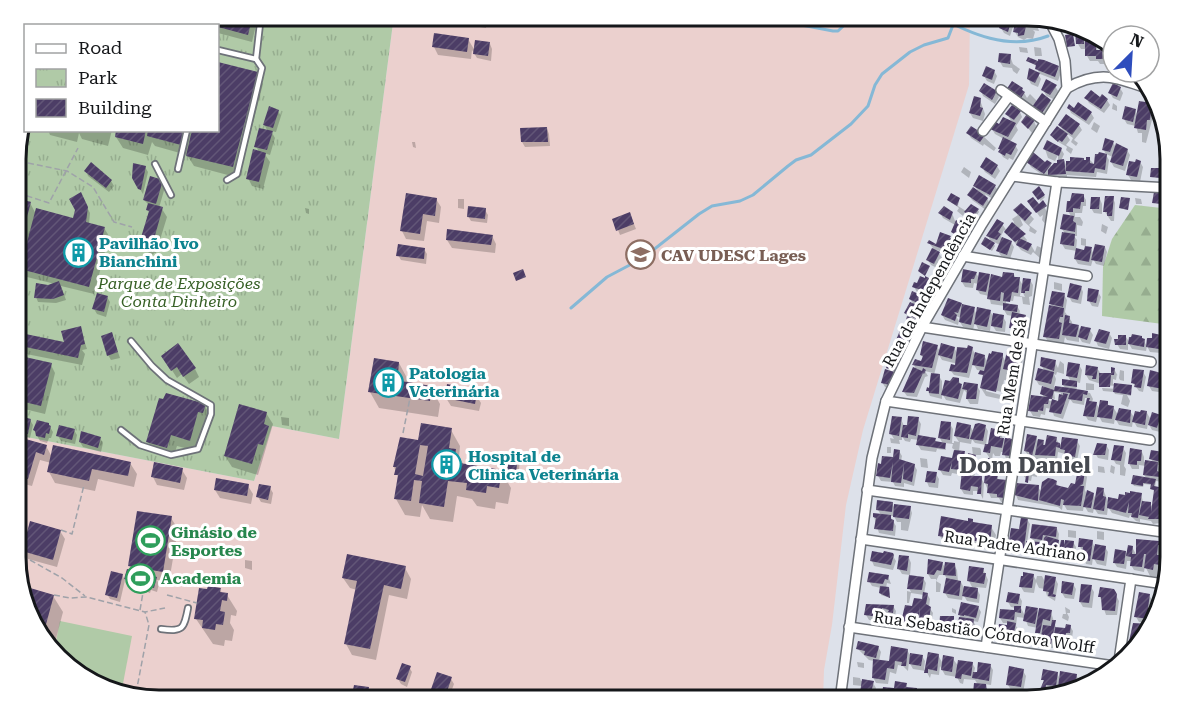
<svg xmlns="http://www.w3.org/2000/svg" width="1185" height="715" viewBox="0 0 1185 715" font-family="'Roboto Serif',serif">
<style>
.education{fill:#ebd0ce}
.grass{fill:#b0caa7}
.forest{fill:url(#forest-firs)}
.park{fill:url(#park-tufts)}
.shadow{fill:#0003;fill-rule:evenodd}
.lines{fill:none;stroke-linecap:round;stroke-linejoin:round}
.stream{stroke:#85b8d6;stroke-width:3}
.building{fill:url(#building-hatch);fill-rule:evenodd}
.lane-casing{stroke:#6e7279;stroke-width:8}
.street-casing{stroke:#6e7279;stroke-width:12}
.path{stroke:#9fa2a9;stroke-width:1.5;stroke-dasharray:6 3;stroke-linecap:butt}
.lane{stroke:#fff;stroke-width:4.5}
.street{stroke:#fff;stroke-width:9}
.labels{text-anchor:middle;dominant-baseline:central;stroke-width:6;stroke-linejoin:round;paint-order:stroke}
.culture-label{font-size:16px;font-weight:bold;fill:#0d838f;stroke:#fff;text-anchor:start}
.education-label{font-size:16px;font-weight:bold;fill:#785e54;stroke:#fff;text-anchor:start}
.park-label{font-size:16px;font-style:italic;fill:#376026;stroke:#fff}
.street-label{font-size:16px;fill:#15171a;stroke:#fff}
.leisure-label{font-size:16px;font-weight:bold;fill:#27864d;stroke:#fff;text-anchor:start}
.district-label{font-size:22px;font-weight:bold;fill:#464950;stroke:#fff}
.rim{fill:none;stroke:#15171a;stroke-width:3}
</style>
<defs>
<pattern id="forest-firs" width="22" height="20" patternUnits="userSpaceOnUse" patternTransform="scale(1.5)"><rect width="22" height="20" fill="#b0caa7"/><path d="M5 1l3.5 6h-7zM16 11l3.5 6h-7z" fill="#96ad8f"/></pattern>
<pattern id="park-tufts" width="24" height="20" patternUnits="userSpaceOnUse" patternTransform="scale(1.5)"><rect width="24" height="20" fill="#b0caa7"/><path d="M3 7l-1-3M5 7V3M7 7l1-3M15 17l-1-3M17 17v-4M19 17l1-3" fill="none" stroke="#96ad8f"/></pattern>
<pattern id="building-hatch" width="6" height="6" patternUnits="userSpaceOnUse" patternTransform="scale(1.5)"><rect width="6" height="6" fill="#4c3d66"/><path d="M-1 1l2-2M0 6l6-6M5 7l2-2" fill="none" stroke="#625677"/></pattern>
</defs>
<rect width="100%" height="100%" fill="#dde1ea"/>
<polygon class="education" points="394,15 970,15 969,85 863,430 846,505 832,625 824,670 823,700 158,700 79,676 39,636 16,575 16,435 254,481 272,426 339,439"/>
<polygon class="grass" points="60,621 132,636 122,689 79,676 54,651"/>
<polygon class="forest" points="1135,205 1170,209 1170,325 1102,316 1103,267 1112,239"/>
<polygon class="park" points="158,15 394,15 339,439 272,426 254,481 16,435 16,140 25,109 26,130 218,130 218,26 105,25"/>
<g class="shadow">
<polygon points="158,15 258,15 258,16 252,42 218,33 218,26 105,26"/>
<polygon points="452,15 488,15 486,28 456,23"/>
<polygon points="1000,15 1020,15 1010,18 1014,24 1010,36 1004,33 1001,28 1003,19"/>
<polygon points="1035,19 1039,31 1033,30 1035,32 1033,39 1027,38 1024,40 1018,37 1015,32 1016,25 1027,27 1024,23"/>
<polygon points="1077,30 1084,32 1086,41 1095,42 1098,52 1102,52 1105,57 1105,64 1100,64 1098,61 1090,61 1087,56 1087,49 1081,49 1078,44"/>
<polygon points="468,39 475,51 490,44 492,49 491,61 477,58 472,50 471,59 438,55 434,47"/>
<polygon points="1108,45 1113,48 1112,52 1107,49"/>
<polygon points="1019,47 1027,48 1028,53 1020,52"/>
<polygon points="1034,47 1041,48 1042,56 1035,56"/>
<polygon points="1010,56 1013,64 1020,69 1017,74 1013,71 1012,68 1003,67 1000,62"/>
<polygon points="1111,56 1113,56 1113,72 1108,66"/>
<polygon points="1028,61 1058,67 1061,72 1058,81 1040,74 1037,69 1038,67"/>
<polygon points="218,63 257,73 263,84 239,178 194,166 187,155 155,146 152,142 148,155 123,148 116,137 118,130 218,130"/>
<polygon points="994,71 997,76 994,84 987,81 984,76"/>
<polygon points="1130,72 1137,72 1139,74 1137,78 1132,76"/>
<polygon points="1038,74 1041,79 1038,87 1031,84 1028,78"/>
<polygon points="1055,86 1058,91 1053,99 1047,96 1053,106 1045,117 1037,112 1033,105 1015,96 1022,89 1027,98 1030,94 1038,102 1049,100 1043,90"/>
<polygon points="1120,88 1123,93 1120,101 1113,98 1110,93"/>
<polygon points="981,91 996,92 999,97 995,104 983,96"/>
<polygon points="1086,98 1107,100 1110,105 1104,113 1089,103"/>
<polygon points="980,100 985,114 983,121 973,118 970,113"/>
<polygon points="1113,103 1117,106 1117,111 1112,109"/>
<polygon points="1151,105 1155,112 1157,106 1162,123 1157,123 1153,116 1146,143 1142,142 1142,133 1138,133 1136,126 1127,124 1124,119 1135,110 1138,116"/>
<polygon points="1069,108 1091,113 1094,118 1089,125 1071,113"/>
<polygon points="278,111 281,116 276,132 271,131 275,138 270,155 264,153 270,162 263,189 252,186 248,178 259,152 256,146 268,132 264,124"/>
<polygon points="1020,112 1022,117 1016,126 1018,130 1010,142 1015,145 1018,150 1013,160 1009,158 1008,160 1003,157 1000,152 999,148 1004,139 995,134 992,129 1013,124 1007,114"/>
<polygon points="1034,121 1036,126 1032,133 1023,122"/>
<polygon points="1094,122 1100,126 1097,133 1091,129"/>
<polygon points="1060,125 1079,125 1082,130 1074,140 1078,143 1076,146 1071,142 1073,138 1065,132 1070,140 1066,145 1073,149 1071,154 1066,150 1067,147 1055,140 1052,136 1064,133"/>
<polygon points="547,129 549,134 550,146 525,147 522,142"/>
<polygon points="48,130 112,130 108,146 82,139 79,133 77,142 50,135"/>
<polygon points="19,131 26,133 29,138 27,153 16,150"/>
<polygon points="968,133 983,136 996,148 994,151 984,144 983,146 971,138"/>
<polygon points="412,142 415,142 416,148 413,147"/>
<polygon points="1113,142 1116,148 1127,150 1130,155 1125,171 1114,167 1111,162 1113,157 1106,154 1103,149"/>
<polygon points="1045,149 1061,149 1064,154 1061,161 1064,160 1067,167 1071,163 1087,163 1089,159 1095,165 1106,155 1109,160 1107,174 1097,172 1096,177 1067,175 1067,179 1053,180 1049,174 1047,178 1031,167 1028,162 1050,164 1052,167 1058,163 1058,155 1055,161 1048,158"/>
<polygon points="1167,156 1170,156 1170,163 1167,161"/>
<polygon points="1140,162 1143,167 1140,182 1131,180 1128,175"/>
<polygon points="997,166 1000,171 995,179 985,172 982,167"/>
<polygon points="145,167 148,172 143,194 133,178"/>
<polygon points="964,167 971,172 969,178 961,172"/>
<polygon points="86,171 111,181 114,186 109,192 88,176"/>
<polygon points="16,173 21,179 18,191 16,190"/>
<polygon points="162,182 165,187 159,208 162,209 167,217 156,253 154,253 153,255 146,251 141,243 150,214 148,210 149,205 144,200"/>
<polygon points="975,186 995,186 998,191 993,199 985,194 990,204 986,210 972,200 969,195 979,193"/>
<polygon points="1038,189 1045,197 1041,201 1052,221 1047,226 1042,220 1043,215 1040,217 1032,206 1042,203 1034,192"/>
<polygon points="1083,195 1086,200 1086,206 1083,206 1082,213 1075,213 1075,217 1080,217 1083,222 1082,226 1077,225 1077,236 1074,236 1077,240 1076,250 1085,252 1091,249 1094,254 1105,247 1107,252 1104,266 1096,264 1093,259 1091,266 1078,264 1075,259 1077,251 1065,249 1062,244 1064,232 1062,229 1071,216 1068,211"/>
<polygon points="1113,198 1115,203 1114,221 1111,221 1105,212"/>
<polygon points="1135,198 1141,199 1142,204 1136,204"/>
<polygon points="83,199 90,213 89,224 104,228 109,236 94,294 61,286 66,300 56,303 38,302 36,297 48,287 55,284 27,277 20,265 18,272 16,271 16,217 30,203 36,214 74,220"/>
<polygon points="436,199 441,207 439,223 427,221 424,241 406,239 402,231"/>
<polygon points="458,199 464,199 464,209 458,208"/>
<polygon points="1100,199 1102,204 1102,214 1094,213 1091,208"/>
<polygon points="948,200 959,200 958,206 966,211 978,210 979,212 975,218 965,212 963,216 957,211 959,208"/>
<polygon points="1021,205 1034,219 1029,225 1037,231 1035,234 1029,231 1030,227 1020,218 1023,225 1018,229 1027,240 1025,243 1031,245 1035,252 1037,246 1042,248 1043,250 1040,258 1033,252 1031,255 1021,250 1004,230 1001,236 1002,239 1011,242 1014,247 1010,259 1001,256 998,251 1000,245 992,241 995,246 992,251 982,244 992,243 988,236 1002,224 1007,231 1014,222 1012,219 1018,215 1015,211"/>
<polygon points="305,208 309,209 309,214 306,213"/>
<polygon points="485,210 488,215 487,223 471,221 468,216"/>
<polygon points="940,213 952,213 955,221 967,229 970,234 966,243 956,237 953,232 955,225 943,218"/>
<polygon points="632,219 636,229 620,235 618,230"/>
<polygon points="1102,224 1108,227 1106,234 1101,231"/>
<polygon points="941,234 950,237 955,246 953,250 949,248 946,254 937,250 942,258 937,268 931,265 928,260 933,248 929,243 936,246"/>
<polygon points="492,236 496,244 495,253 452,248 447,240"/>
<polygon points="1081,238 1086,239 1086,246 1081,245"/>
<polygon points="424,249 427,254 426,264 401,260 398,255"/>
<path d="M976 273 979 278 989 275 992 280 1003 279 1014 275 1016 278 1019 279 1024 287 1030 280 1033 285 1032 296 1029 297 1030 305 1023 304 1022 297 1014 296 1013 301 1006 300V303L1017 306 1020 311 1019 315 1025 316 1028 321 1026 335 1014 333 1011 327 1013 316 1007 315 1004 310 1005 306 991 304 989 296 980 294 977 289 978 284 974 283 973 288 965 287 962 282ZM1021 289 1025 297 1020 296Z"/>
<polygon points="1054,282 1062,284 1062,291 1054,289"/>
<polygon points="16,283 24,285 27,290 25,298 16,296"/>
<polygon points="936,283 939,288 936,298 926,295 931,307 929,311 922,308 926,314 924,325 916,322 920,327 916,336 908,333 905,328 908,317 906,313 914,305 910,299 921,297 923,294 917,292 914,287"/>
<polygon points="1081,287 1083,292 1081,304 1072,302 1069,297"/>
<polygon points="1098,292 1101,297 1098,307 1092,306 1089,301"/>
<polygon points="1064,295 1067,300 1065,312 1072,322 1072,325 1078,326 1081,331 1090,330 1093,335 1090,344 1082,342 1079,337 1079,342 1067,340 1065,337 1063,347 1049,344 1045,336 1053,308 1051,304"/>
<polygon points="107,297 110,302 106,317 97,314 94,309"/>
<polygon points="961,304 974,309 977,315 990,311 994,318 1003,317 1006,322 1005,332 996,331 991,323 990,331 978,329 975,322 973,330 963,327 960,322 961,318 956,316 959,321 958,325 945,320 942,315"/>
<polygon points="80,328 87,349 82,350 85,354 82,365 16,352 16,333 67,344"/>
<polygon points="1109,333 1112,338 1109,349 1098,346 1096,341"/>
<polygon points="112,334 120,358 111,360 108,355"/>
<polygon points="909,335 904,347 901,346 903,350 897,340"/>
<polygon points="1160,336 1164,343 1168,337 1170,340 1170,357 1165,356 1162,350 1161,353 1150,352 1147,346 1146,351 1132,349 1128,342 1128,350 1120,349 1117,344 1126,337 1130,343 1141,337 1147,346"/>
<polygon points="896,347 903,350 903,356 895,353"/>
<polygon points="937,347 940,351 954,348 958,354 972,348 975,354 984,356 988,362 1002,355 1006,362 1020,354 1023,359 1019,376 1008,374 1009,381 1004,380 1002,392 986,388 986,391 1001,395 1000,399 986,396 981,388 986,371 977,370 973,363 969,378 954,375 951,371 962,365 942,360 939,355 934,375 939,376 942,381 942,399 930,396 928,391 930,390 933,373 925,371 928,376 925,377 917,397 907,396 904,392 915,367 914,365 922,363 923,358 921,355"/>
<polygon points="16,356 51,365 55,373 45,414 16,407"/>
<polygon points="375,360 399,363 408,380 407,384 431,388 440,404 438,417 379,408 370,392"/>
<polygon points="900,360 902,364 892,390 885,387 882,382 890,372 888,368"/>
<path d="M1060 361 1064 364V374L1057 372 1056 375 1054 374 1056 379 1054 387 1066 389 1063 385 1071 382 1068 376 1079 365 1082 370 1080 383 1076 382 1077 391 1090 393 1093 399 1092 402 1096 403 1100 410 1107 403 1109 406 1113 407 1118 415 1130 411 1135 419 1147 413 1151 420 1160 416 1163 421 1160 432 1152 430 1148 423 1147 429 1137 427 1133 420 1132 427 1119 425 1115 418 1114 424 1102 422 1098 414 1096 422 1088 420 1085 415 1088 398H1085L1084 405 1073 403 1070 399 1063 419 1054 416 1052 409 1046 408 1045 415 1041 414 1040 417 1033 416 1030 411 1044 398 1042 394 1044 386 1039 385 1036 380 1045 372 1041 365 1055 362 1058 368ZM1054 392 1061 393 1059 403 1047 400V397L1055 399Z"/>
<polygon points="168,364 195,369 199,377 189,384 182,374 177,378"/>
<polygon points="1097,368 1101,374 1112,374 1114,369 1119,378 1120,370 1124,371 1124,381 1120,380 1117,374 1116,380 1113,379 1113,384 1131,387 1131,396 1127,395 1130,401 1128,407 1121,404 1123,395 1115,394 1114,392 1103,391 1102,388 1118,389 1118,386 1101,385 1101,388 1101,384 1089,380 1086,375"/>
<polygon points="1143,372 1146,377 1143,392 1139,391 1133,383"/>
<polygon points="1164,375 1170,383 1170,385 1167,381 1165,393 1152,391 1149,386"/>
<polygon points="958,379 963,389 977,386 980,391 978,404 970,404 967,399 968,394 964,390 960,403 946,400 943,395 950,383"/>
<polygon points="1086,383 1094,384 1094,390 1086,390"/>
<polygon points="466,389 469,393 476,395 481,403 479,411 451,406 446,398"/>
<polygon points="205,406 211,417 209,423 204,422 196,451 177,446 173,458 154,453 148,442"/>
<polygon points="266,413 273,424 258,475 232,467 225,456"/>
<polygon points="16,417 30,420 33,425 30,438 22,436 17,432"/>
<polygon points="281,417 289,418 289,426 282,425"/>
<polygon points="901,419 904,426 908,427 918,419 921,424 919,437 935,439 937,443 943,444 940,438 950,424 953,429 952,443 954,443 954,441 959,442 955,436 970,426 974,432 985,426 988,431 986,445 975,443 972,439 971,444 960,442 959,452 964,452 968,461 973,456 972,447 980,448 981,450 981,455 974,455 978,461 974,477 981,478 984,483 983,499 979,491 973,491 973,495 964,494 961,489 963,475 952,473 951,476 943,475 940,470 954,459 955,450 952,448 953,444 945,443 946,450 937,449 936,452 921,450 918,445 919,440 911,439 910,442 905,441 902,436 902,440 899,440 900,444 891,443 890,438 894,439 891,434"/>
<polygon points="48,424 53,432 51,438 49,438 47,443 40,441 34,430"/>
<polygon points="74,430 77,435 75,444 61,441 58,436"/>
<polygon points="451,430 460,446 459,457 464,465 501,471 511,488 508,504 496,502 495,509 477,506 472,499 457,496 453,522 430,519 422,505 420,517 405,515 396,499 399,479 394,467 419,442"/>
<polygon points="1000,431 1003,439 1012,440 1014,461 1006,459 1004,452 1001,452 1000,456 995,456 993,453 992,460 1007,462 1011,475 995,474 999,480 1006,482 1009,487 1006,503 1001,502 999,498 991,498 985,483 995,476 988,466 989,457 985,451"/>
<polygon points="1036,437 1038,441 1043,441 1046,448 1056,438 1059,444 1063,445 1077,441 1080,446 1077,461 1068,459 1065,454 1058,452 1057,460 1047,458 1047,461 1042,461 1046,468 1045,473 1037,473 1037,477 1032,476 1031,481 1027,480 1020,471 1033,462 1025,451"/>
<polygon points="100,438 103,443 101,452 83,447 80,442"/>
<polygon points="1106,445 1109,450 1108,460 1098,458 1095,453"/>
<polygon points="46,446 52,457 130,463 137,474 134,487 98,479 95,491 55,483 49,472 51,463 40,460 32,486 20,483 16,476 22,450 21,448"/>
<rect x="887" y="447" width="4" height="6"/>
<polygon points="1123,448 1126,453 1124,466 1126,469 1125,476 1120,475 1120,465 1116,464 1113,459"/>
<polygon points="899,451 902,456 901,461 914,465 917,470 914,486 904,483 904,487 895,486 893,482 881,481 878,476"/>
<polygon points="1142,452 1144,457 1144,462 1153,463 1151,459 1162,453 1165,458 1164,466 1158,465 1162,482 1156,481 1155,488 1158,489 1166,498 1164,509 1170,510 1170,526 1165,525 1162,520 1161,523 1153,524 1151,521 1140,519 1140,522 1136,521 1130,515 1129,518 1112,513 1108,507 1107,515 1098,514 1094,508 1093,513 1088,512 1084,505 1083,511 1067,510 1063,503 1062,510 1058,507 1018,500 1016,495 1038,487 1042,493 1056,483 1059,487 1069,489 1076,485 1084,472 1087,477 1085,490 1087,495 1093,494 1096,499 1103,489 1109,504 1141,494 1143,502 1150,503 1153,508 1155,491 1151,489 1152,485 1144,484 1143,487 1134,486 1133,484 1147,479 1144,475 1146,466 1139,465 1139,469 1132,469 1129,463"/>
<polygon points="517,455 520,460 518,478 511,477 508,472"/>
<polygon points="920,458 927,459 928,468 921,467"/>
<polygon points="1057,465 1066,467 1066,473 1058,472"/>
<polygon points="1111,465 1115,467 1114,474 1110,472"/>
<polygon points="1098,466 1104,467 1105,473 1098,472"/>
<polygon points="182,470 187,478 184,490 157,485 153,477"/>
<polygon points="936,474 939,479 938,488 929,487 927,482"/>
<polygon points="248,486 253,494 251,504 220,498 215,490"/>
<polygon points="270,488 273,493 271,504 261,502 258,497"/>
<polygon points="892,503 895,509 910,507 912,513 908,531 901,530 901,522 897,522 894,516 890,516 896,526 895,536 879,533 874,517 881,515 878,510"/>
<polygon points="171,518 178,529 169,582 157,580 159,584 157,592 151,590 150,593 128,584 126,579 134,573 130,566"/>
<polygon points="1027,519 1030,524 1027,543 1034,543 1031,538 1057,529 1059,534 1058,542 1061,547 1073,542 1076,547 1074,562 1063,561 1060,553 1057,552 1056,557 1046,556 1043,551 1044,545 1039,544 1042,549 1042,555 1030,554 1027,548 1026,553 1012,551 1009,546"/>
<polygon points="972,520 974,523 991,527 996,535 993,550 944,544 940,536"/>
<polygon points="1068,530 1076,531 1076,538 1068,537"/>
<polygon points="60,531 65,539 57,567 28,559 23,551"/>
<polygon points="1097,531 1104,532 1104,540 1097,539"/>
<polygon points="1092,541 1094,546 1105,547 1108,552 1106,566 1097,564 1093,557 1092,565 1086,564 1080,546"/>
<path d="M1138 541 1170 542V566L1166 575 1165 573 1158 572 1157 577 1150 576 1145 566 1144 572 1134 570 1131 565 1132 561H1127L1126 569 1117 567 1114 562 1116 551 1128 553 1132 547 1137 556ZM1162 553H1167L1169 558 1164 562 1161 558Z"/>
<polygon points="885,555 893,556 896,561 893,570 874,566 872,561"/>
<polygon points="909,558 911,563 910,575 902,574 899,569"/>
<polygon points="245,560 252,561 252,570 245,568"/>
<polygon points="942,563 946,569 954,565 957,570 958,581 961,582 964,588 973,589 969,581 983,569 988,580 986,588 976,587 980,595 979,603 967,601 963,594 962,600 948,598 945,593 947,579 943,572 943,575 939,575 936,581 941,584 940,592 936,592 936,579 931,579 928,574"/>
<polygon points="405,568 411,579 407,599 389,595 376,660 352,655 346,644 357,590 350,588 343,578"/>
<polygon points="122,575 125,580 120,602 110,599 107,594"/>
<polygon points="1033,575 1036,580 1037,576 1042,576 1045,582 1055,578 1058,584 1055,601 1047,596 1045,589 1039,588 1036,582 1034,593 1024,592 1021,587"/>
<polygon points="888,576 891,584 887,583 886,588 889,591 890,598 881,595 881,588 872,586 869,581"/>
<polygon points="923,578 926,583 924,594 927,594 930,599 929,607 933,613 931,624 922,622 922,625 921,620 917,620 916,628 906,627 903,622 914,607 923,600 924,595 911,593 909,603 907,603 907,591 911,592 909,588"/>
<polygon points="1073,584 1076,589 1074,599 1065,598 1062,593"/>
<polygon points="21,587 53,596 63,612 53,650 39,636"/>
<polygon points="1091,587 1094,592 1092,608 1083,607 1080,602"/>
<polygon points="220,590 223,594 227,595 237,611 236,616 231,615 230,623 234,630 232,641 225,640 224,646 213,644 196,619"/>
<polygon points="1113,590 1119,601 1117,615 1106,615 1100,597"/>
<polygon points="1149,595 1152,600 1151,611 1153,615 1150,624 1139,622 1136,617"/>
<polygon points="1019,596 1022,601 1021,608 1025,616 1037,610 1040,615 1051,612 1056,628 1066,630 1070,626 1073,631 1072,638 1069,637 1067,650 1057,649 1054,643 1053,648 1045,647 1042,642 1042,638 1037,632 1038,628 1028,626 1025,618 1017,617 1016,626 1018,629 1013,642 1001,640 998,635 1008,627 1008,623 1003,623 1000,618 1001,610 1015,612 1016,608 1011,607 1008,602"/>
<polygon points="962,603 978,607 981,612 978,622 973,621 976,626 975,636 961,633 958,628"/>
<polygon points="867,606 893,606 896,611 895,617 891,614 884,613 882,622 869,620 866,615"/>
<polygon points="1065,607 1070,610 1070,613 1067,613 1069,617 1068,621 1062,618 1063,614 1066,614"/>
<polygon points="952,608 956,610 956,614 952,612"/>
<polygon points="953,618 956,623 956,632 944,631 941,626"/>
<polygon points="922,625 931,627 930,629 924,628"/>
<polygon points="878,647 881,652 879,661 890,663 907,650 910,655 922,656 925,661 924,670 926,670 938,655 943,664 953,659 959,667 972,663 975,668 974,673 978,674 990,665 993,670 991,685 984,684 988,691 989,699 998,700 962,700 962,698 974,699 974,697 977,697 975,692 978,685 975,680 964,679 963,684 960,683 957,677 945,675 940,666 939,675 931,674 930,678 926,671 913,669 909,662 908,671 903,666 898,665 896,674 890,672 888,684 876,683 873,677 874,661 869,660 858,649"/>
<polygon points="857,662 864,663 864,668 858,667"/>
<polygon points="409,667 412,672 407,687 401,684 398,679"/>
<polygon points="1023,671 1026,676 1023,693 1028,693 1031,700 1012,700 1011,690 1008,685"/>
<polygon points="1057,673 1060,679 1076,675 1079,680 1078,687 1072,689 1060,687 1060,690 1059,687 1058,691 1048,689 1047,696 1044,697 1041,692 1045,683 1043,680"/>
<polygon points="853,677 860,678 861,681 873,683 876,688 875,692 883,694 906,684 908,689 928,693 931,700 850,700 851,693 858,694 861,699 862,686 853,685"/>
<polygon points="451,679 454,684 448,700 433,700 431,695"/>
<polygon points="368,689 372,697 372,700 353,700"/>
</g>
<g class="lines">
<g class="stream">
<polyline points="749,15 833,31 838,31 855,15"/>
<path d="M936 15C970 34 1009 51 1048 36"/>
<polyline points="571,308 607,277 643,258 699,214 712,206 740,201 753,195 788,166 796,160 811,155 851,124 868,106 875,85 882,74 910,52 924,45 948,38 953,25"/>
</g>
</g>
<g class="building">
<polygon points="158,15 253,15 248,35 218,27 218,26 111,26"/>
<polygon points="1002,15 1012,18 1008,32 999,28"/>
<polygon points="1024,16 1036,18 1037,27 1023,24"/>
<polygon points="1015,23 1026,26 1024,35 1018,36 1018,33 1013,32"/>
<polygon points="1075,30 1084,32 1084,44 1076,44"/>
<polygon points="434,33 469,38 467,52 432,47"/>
<polygon points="1073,34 1075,46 1067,47 1065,35"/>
<polygon points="475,40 490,42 488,56 473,54"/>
<polygon points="1085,40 1096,40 1096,50 1103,50 1103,59 1096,59 1096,56 1085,56"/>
<polygon points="999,53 1011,54 1010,64 998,62"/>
<polygon points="1028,57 1038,61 1038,59 1044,60 1059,66 1055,77 1035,69 1036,65 1026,61"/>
<polygon points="218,62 258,72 233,167 186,156 192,130 218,130"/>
<polygon points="986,66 995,70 992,80 982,76"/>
<polygon points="1029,68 1040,73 1035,83 1027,79"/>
<polygon points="1046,79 1057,85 1050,95 1041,90"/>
<polygon points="1012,81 1023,88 1022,90 1025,92 1021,98 1006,90"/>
<polygon points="984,83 997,91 992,100 979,91"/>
<polygon points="1113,83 1121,87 1117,97 1108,93"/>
<polygon points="1091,90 1100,97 1102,94 1108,99 1101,109 1084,98"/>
<polygon points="1042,93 1051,100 1042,113 1032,107"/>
<polygon points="974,96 981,98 980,107 983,108 980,116 969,113"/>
<polygon points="1139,101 1152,103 1150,120 1147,120 1146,130 1134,128"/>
<polygon points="1078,102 1092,112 1086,121 1067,108 1069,104 1074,108"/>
<polygon points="1012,105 1021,111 1014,120 1005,114"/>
<polygon points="269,106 279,110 273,128 263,125"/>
<polygon points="1125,106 1136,109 1133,122 1122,119"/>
<polygon points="1027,114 1035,120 1028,129 1021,122"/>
<polygon points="1066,114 1080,124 1072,135 1058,125"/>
<polygon points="1003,117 1016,123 1008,137 990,129 996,122 999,124"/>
<polygon points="971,126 985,135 980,142 966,133"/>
<polygon points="1057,126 1068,134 1062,142 1059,140 1058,142 1050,135"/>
<polygon points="547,127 548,142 521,142 520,128"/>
<polygon points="259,128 273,131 267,150 254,147"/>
<polygon points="19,130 27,132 24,149 16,147"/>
<polygon points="116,130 146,130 143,144 115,137"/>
<polygon points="148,130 185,130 181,145 147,136"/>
<polygon points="1003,137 1017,144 1011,155 1006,153 1005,156 998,152 1000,149 998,149"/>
<polygon points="1105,138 1114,141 1110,152 1102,150"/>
<polygon points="1047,140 1062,148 1059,156 1043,149"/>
<polygon points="1116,143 1128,149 1123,166 1110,162"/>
<polygon points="253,149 266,153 259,182 246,179"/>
<polygon points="1033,152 1045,162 1047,160 1052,163 1044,174 1026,162"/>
<polygon points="1099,152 1107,154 1105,170 1095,168 1094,173 1066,171 1066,161 1070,161 1070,157 1084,158 1084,160 1086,160 1086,157 1090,157 1090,163 1094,164 1095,154 1098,154"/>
<polygon points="986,157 998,165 992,175 980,167"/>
<polygon points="1064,159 1066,174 1048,175 1048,170 1054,163 1057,163 1057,160"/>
<polygon points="1136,159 1141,161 1137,177 1126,175 1129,161 1135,162"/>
<polygon points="91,162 112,180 106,188 84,171"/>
<polygon points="133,163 146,166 141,190 138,189 132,178"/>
<polygon points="1151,168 1161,168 1160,178 1150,177"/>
<polygon points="979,175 996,185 990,195 973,186"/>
<polygon points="150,176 163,180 156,204 143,200"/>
<polygon points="1039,186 1045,195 1038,200 1032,192"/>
<polygon points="973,187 988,198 983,206 967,195"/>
<polygon points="81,192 88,207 86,222 105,227 89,287 20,269 36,208 73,218 75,210 69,199"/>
<polygon points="1154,192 1162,193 1161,204 1152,203"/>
<polygon points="406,193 437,198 435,216 423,214 420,234 400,231"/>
<polygon points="951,193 960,198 957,206 947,200"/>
<polygon points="1072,193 1084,194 1084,202 1081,202 1080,209 1073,208 1073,212 1066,212 1067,201 1070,201"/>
<polygon points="1105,196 1114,196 1112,216 1107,216 1107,212 1103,212"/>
<polygon points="1033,197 1039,204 1043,200 1047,206 1036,213 1027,201"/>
<polygon points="1091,197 1100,197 1099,209 1090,209"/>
<polygon points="1121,197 1130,198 1128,210 1119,208"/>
<polygon points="20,199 31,202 17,254 16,212"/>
<polygon points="148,203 163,207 152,246 150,245 149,248 139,244 149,211 146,210"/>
<polygon points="1021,203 1032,213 1025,221 1013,210"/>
<polygon points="971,204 979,209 973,217 964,212"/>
<polygon points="468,206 486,208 485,219 467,217"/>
<polygon points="944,206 953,212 950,220 938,213"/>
<polygon points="630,212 634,224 616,231 612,219"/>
<polygon points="1063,214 1074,216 1073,221 1076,223 1075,232 1060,229"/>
<polygon points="997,219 1004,223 998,232 1001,234 997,240 986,236"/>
<polygon points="956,220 968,228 963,239 951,232"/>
<polygon points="1012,222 1026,234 1015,242 1004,232"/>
<polygon points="447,229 493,235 491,245 446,240"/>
<polygon points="940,232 951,236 950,238 953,240 950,246 946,244 943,249 927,243 929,240 936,244"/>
<polygon points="1062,232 1075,234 1074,246 1060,244"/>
<polygon points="985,237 995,243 990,250 981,244"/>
<polygon points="1002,237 1012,241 1007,255 996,251"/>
<polygon points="1019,238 1032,244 1028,251 1016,245"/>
<polygon points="398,244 425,248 424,259 396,256"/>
<polygon points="1095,244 1105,246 1102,262 1091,260"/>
<polygon points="1085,246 1092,247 1089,262 1074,259 1076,248 1084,250"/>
<polygon points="932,248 940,252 934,264 926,260"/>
<polygon points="922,262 930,266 925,276 918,271"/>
<polygon points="523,269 526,277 516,281 513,273"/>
<polygon points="963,269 977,272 974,279 971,279 971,283 961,282"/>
<polygon points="979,272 990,274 986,292 976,290"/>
<polygon points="1003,272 1014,273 1014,277 1020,277 1018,293 1012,292 1010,302 1003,301 1004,293 1001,292 1000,301 987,299 991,274 1002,277"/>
<polygon points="920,276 925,278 925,276 937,282 933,294 912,287 914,282 917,283"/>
<polygon points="1023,278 1031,279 1029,291 1025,291 1025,293 1021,293"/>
<polygon points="59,281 64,295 53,299 34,298 36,283 48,285"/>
<polygon points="1070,283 1082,286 1078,300 1067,297"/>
<polygon points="1088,288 1099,290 1096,303 1087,301"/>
<polygon points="912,291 921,295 922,291 927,293 925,299 929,300 926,307 909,299"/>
<polygon points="1052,291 1065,293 1063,307 1049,304"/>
<polygon points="97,293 108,296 104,312 92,309"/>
<polygon points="948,298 962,303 958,313 954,312 957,315 955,321 941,315"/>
<polygon points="910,302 924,308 921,321 904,313"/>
<polygon points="1003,303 1018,305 1017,312 1003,310"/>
<polygon points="962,304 975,307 971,325 959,322"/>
<polygon points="1049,305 1064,308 1063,317 1060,317 1059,320 1059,322 1062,323 1059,339 1043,337"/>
<polygon points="977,307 991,310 987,327 974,324"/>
<polygon points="1012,312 1026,315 1023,330 1009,328"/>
<polygon points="993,313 1004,315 1002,328 991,326"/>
<polygon points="1065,315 1070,316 1069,323 1079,325 1076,337 1062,335"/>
<polygon points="907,316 918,321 913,332 904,328"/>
<polygon points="81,326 85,344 81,345 78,358 16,345 16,332 64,342 61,331"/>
<polygon points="1081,326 1091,328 1087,340 1078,337"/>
<polygon points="901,328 911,335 906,345 896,340"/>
<polygon points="1099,329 1110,332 1106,344 1094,341"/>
<polygon points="112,332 118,352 107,356 101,336"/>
<polygon points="1152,333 1161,335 1159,349 1146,347 1147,338 1152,338"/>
<polygon points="1132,334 1142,336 1142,338 1145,339 1144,347 1128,344 1129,337 1131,337"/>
<polygon points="1164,334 1169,335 1168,338 1170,339 1170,353 1161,351"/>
<polygon points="1118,335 1126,335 1126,345 1115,345 1114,339 1118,339"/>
<polygon points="923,341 938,345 932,368 912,365 915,359 921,361 923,356 920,355"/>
<polygon points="178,343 196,368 183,377 177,367 171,371 161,356"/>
<polygon points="941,343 955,347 952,359 938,355"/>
<polygon points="968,345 973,347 967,373 949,371 951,364 955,365 957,347 967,348"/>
<polygon points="992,351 1003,353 1003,356 996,392 980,388 983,375 978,374 980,370 984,371 989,353 991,354"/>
<polygon points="1007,351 1021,353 1017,372 1003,369"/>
<polygon points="975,352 985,355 984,367 972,365"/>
<polygon points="16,355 52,363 41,406 16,400"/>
<polygon points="891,355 901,359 894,371 886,368"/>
<polygon points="1041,357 1056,360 1054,371 1040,366"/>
<polygon points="374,358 399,362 398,374 383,372 382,378 432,386 430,401 368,392"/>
<polygon points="1068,362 1080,364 1077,378 1066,376"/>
<polygon points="1086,365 1098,367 1096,379 1092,379 1093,376 1085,375"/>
<polygon points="913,367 922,371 923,368 926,370 924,374 923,373 914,393 902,392"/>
<polygon points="1111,367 1115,368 1114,375 1111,375 1110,387 1099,387 1099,373 1111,373"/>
<polygon points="1038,368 1054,372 1051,384 1035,380"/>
<polygon points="885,369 894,372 890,385 881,383"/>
<polygon points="1133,369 1144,370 1141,388 1134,387 1135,384 1131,383"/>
<polygon points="1150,370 1165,374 1163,389 1147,386"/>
<polygon points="931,373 940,374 939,394 929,393 929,391 926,391 927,387 929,388"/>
<polygon points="953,377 959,378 959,383 962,384 958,399 941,395 945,380 950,381"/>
<polygon points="1062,379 1077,381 1077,387 1062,385"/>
<polygon points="964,382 978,384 976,399 966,399 967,390 962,389"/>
<polygon points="1114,383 1132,385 1131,395 1113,392"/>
<polygon points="447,384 467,388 466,391 477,393 475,404 445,398"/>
<polygon points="1042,386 1054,390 1052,399 1049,399 1048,404 1044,404 1043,411 1038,410 1038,412 1028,411 1031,395 1048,397 1040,394"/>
<polygon points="1055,386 1070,388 1088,391 1087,395 1083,394 1082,401 1068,399 1070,393 1054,391"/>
<polygon points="166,393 206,404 203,413 198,412 190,441 171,435 167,448 146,442 159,398 163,399"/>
<polygon points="1063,393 1068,394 1061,414 1049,412 1052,399 1058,401 1059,394 1063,395"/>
<polygon points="1087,398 1090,398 1089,401 1097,402 1094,417 1083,416"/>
<polygon points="1100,400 1108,401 1108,405 1114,406 1112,419 1097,417"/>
<polygon points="239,404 267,412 264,424 269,426 263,445 258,444 252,464 224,456"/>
<polygon points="1119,408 1131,410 1130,423 1115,420"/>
<polygon points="1141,410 1147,411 1145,425 1132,422 1135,411 1140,412"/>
<polygon points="1152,412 1161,415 1157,428 1148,425"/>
<polygon points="16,415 31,419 28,434 17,432"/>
<polygon points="892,416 902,417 899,436 889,434"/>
<polygon points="908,416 919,417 916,436 908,434 908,438 901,437 903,425 907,425"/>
<polygon points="37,420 49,423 49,425 51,426 49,434 46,433 45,438 36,436 35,431 33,430"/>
<polygon points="941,421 951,422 950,440 938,438"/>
<polygon points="957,422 971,425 969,439 954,436"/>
<path d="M421 423 452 428 449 448 456 449 454 462 502 470 499 488 487 486 486 493 466 490 467 483 448 481 444 507 419 503 422 481 414 480 411 501 394 499 398 475H394L396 467H393L400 437 418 440ZM420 445 428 446 423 476 415 474Z"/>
<polygon points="979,423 986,425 983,441 970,439 975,424"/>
<polygon points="59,425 75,429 72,440 56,436"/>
<polygon points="991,428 1001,430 1000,438 1004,438 1002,448 991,446 990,453 983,452 985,444 988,444"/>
<polygon points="81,431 101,437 98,448 79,442"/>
<polygon points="1027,434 1037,436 1031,460 1044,462 1043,468 1035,469 1035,473 1029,472 1028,483 1025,482 1026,476 1023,476 1023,472 1018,471 1020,458 1029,459 1030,456 1029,452 1024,451"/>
<polygon points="918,435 936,438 935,441 946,443 945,449 916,445"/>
<polygon points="1047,435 1057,437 1056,442 1060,443 1060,448 1056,447 1055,456 1035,455 1038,439 1044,440 1043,445 1045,445"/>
<polygon points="1062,437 1078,439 1075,457 1064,455 1065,450 1060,449"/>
<polygon points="22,438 47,445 44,455 36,452 28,479 16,476 16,460 21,448 19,448"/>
<polygon points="1005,438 1009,438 1014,440 1011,456 1002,455"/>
<polygon points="1097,443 1107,444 1105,455 1093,455"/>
<polygon points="53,445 131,462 128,476 92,469 89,481 47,472"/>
<polygon points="1114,445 1124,446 1121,461 1111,460"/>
<polygon points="1130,448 1142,450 1141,461 1137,461 1137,465 1128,464"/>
<polygon points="894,449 900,450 899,459 915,464 912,482 903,479 904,464 901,483 891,482 893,462 890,478 876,476 878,463 881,464 882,456 893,457"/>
<polygon points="954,450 965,451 963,462 967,463 968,453 976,455 971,476 982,476 981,494 977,494 978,487 971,486 970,491 960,489 962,470 951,469 952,462 949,472 938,470 941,456 952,458"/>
<polygon points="1151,450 1163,452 1161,462 1149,459"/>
<polygon points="509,452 518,453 516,474 507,472"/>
<polygon points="988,458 1008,461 1008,463 1010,463 1009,471 989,469 989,467 986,467"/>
<polygon points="1145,460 1158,462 1157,471 1160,472 1160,477 1143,475"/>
<polygon points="154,462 183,468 180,483 151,477"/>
<polygon points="1078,469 1085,471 1083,484 1080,486 1084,486 1081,506 1063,505 1064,500 1061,499 1060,506 1039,500 1042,482 1048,478 1053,479 1057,481 1056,485 1068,488 1071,483 1075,484"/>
<polygon points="927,471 937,472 935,483 925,482"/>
<polygon points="985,474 998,475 997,479 1007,480 1004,498 997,497 997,494 987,493 988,484 984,483"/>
<polygon points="1133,475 1156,479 1154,486 1159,487 1159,491 1164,492 1159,519 1148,519 1149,517 1139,515 1142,501 1151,502 1151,512 1154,490 1150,489 1151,484 1143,483 1143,486 1131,484"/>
<polygon points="216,478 249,484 247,496 214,490"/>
<polygon points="1016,483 1039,485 1038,501 1014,495"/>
<polygon points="259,484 271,486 268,500 256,497"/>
<polygon points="1097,487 1104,488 1103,496 1106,497 1104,511 1093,509"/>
<polygon points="1087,490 1094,493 1091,508 1083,507"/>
<polygon points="1130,491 1142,493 1138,518 1131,517 1132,513 1128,513 1129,502 1126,513 1107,508 1108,497 1118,499 1119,494 1125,495 1125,492 1130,493"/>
<polygon points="877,500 893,502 892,512 876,510"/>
<polygon points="894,504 911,506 909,519 893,517"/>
<polygon points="1162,507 1170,509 1169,522 1160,520"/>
<polygon points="137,511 172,516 163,572 128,566"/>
<polygon points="873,513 891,515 891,519 894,520 893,531 874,529 876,518 873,517"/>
<polygon points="941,516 968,521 968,518 973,519 973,522 992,525 990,543 938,536"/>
<polygon points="1021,517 1028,518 1024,548 1008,546 1011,528 1019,529"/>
<polygon points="30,521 61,530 53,560 22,551"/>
<polygon points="1032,524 1057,527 1056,537 1043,535 1042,540 1030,538"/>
<polygon points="1046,536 1059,540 1058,548 1055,548 1054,553 1042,551 1044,538"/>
<polygon points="1079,538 1093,540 1090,561 1081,559 1083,547 1078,547"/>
<polygon points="1159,538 1170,541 1170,551 1163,550 1164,546 1158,545 1157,555 1162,555 1160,565 1154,564 1153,570 1144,568 1146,554 1144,554 1142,567 1130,566 1131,557 1126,556 1128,545 1133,546 1132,554 1136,554 1136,539 1159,541"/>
<polygon points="1061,540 1064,540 1065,545 1065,540 1074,541 1072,558 1058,556"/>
<polygon points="1026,541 1040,542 1040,550 1026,549"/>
<polygon points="1095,544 1106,546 1104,561 1092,559"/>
<polygon points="1115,549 1126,551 1124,564 1113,563"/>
<polygon points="872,551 883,553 884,551 893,553 894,555 891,565 870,561"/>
<polygon points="347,554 406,566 401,589 384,585 370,649 344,644 357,581 342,578"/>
<polygon points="899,555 909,556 907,571 897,569"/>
<polygon points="1166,556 1170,557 1168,571 1162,571 1163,560 1165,561"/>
<polygon points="928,559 943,562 941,571 937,570 934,575 927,574"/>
<polygon points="945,562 955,563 956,576 943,575"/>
<polygon points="969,566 984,568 983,573 986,573 984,584 967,581"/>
<polygon points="127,569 157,577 154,588 148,586 148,588 137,586 138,583 124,579"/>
<polygon points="111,571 123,574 117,598 105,595"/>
<polygon points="869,572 889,575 888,580 885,579 883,584 867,582"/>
<polygon points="1023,572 1034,574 1032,588 1019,587 1021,576 1023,576"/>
<polygon points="909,575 924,577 922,590 907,589"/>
<polygon points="1045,575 1056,577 1053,594 1056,595 1055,597 1048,596 1049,592 1043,591"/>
<polygon points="946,578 961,581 959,596 943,593"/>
<polygon points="1062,581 1074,583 1072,595 1061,593"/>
<polygon points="1081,584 1092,585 1089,603 1079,602"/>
<polygon points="20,585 54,595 42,639 39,636"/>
<polygon points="208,586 221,588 220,592 228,593 227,601 222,600 220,611 225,612 223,625 216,624 215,630 202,628 203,620 194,619 199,588 207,589"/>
<polygon points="880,586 889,587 890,598 879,593"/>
<polygon points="964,586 978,588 977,599 962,596"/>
<polygon points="1100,587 1114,589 1117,594 1115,611 1102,610 1101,597 1098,597"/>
<polygon points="923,592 928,593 926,604 931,607 928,625 919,623 920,606 919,616 915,615 914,623 901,622 905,605 912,606 914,598 922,599"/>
<polygon points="1008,592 1020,594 1018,604 1006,602"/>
<polygon points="1139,592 1150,594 1148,608 1151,608 1149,619 1134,617"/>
<polygon points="961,602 979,606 976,618 964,615 964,616 958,615"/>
<polygon points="866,604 894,605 893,613 888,612 889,610 882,608 880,617 864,615"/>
<polygon points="1014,606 1021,606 1021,613 1015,612 1014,620 999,618 1000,609 1014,610"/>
<polygon points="1026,606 1038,608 1035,624 1023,621"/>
<polygon points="1039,608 1052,610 1050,621 1043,619 1040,633 1035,633"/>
<polygon points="940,616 954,616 954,627 939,626"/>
<polygon points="959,617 974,619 972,631 957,628"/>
<polygon points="1052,620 1056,620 1051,644 1040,642 1043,625 1051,626"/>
<polygon points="1007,621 1016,623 1014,632 1012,632 1010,638 997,636 999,624 1007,625"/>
<polygon points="1133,623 1149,624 1146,636 1134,647 1128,646"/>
<polygon points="1066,624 1071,625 1070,633 1066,633 1065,646 1053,644 1055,627 1065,628"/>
<polygon points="858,641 879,646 876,658 864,655 865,651 856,649"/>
<polygon points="891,646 908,649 906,666 901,666 902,662 895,661 894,669 887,668 885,680 872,678 873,659 889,661"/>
<polygon points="928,652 939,654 937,671 928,669 928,673 924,673"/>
<polygon points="910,653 923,655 921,666 909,664"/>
<polygon points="943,655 954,657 952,672 941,670"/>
<polygon points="958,660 973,662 971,676 962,674 961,679 955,678"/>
<polygon points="978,662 991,664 989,681 972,678 973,672 977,672"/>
<polygon points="402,663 411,666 405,682 396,679"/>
<polygon points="1009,666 1024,669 1021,687 1006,685"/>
<polygon points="1043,669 1058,672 1056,686 1046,685 1045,693 1039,692 1044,680 1041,680"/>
<polygon points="1060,671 1077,674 1075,688 1069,690 1058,688"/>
<polygon points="437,672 452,677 444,700 429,695"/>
<polygon points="862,679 874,681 869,700 859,700"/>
<polygon points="895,681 907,683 906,687 917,688 916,700 881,700 883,687 894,688"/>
<polygon points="974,683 986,684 987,692 985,692 985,694 973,693"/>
<polygon points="354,685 369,687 367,700 351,700"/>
<polygon points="949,689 952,689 947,700 936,700 937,692 948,694"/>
<polygon points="1010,689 1029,692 1028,700 1014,700 1015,698 1009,697"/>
<polygon points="918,690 929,691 928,700 917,700"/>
<polygon points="380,691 392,693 390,700 378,700"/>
</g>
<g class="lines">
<defs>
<g id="lane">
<polyline points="218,50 256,59 262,68 237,174 227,180"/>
<polyline points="256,59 261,15"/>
<polyline points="155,164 171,195"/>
<polyline points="178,169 187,130"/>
<polyline points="121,430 140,445 171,455 198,449 211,414 211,405 167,380 152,366 131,341"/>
<path d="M161 629C183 632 184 629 188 608"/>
</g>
<g id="street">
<path d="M1067 88C1100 69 1119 78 1152 90"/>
<polyline points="1001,90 1046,122"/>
<polyline points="983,131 1009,96"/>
<polyline points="1012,176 1057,182 1170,188"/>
<polyline points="963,256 1087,276"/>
<polyline points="922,327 1151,362"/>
<polyline points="886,401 1150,440"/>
<polyline points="867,490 1170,533"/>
<polyline points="861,539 1164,584"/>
<polyline points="849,627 1114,666"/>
<polyline points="986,647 1057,182"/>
<polyline points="1119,661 1131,579"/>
<polyline points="840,700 872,458 886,401 922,327 982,224 1067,88 1065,61 1059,39 1050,22"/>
</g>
</defs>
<use href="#lane" class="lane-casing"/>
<use href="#street" class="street-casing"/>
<g class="path">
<polyline points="28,163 67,171 93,187 114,222 132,227"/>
<polyline points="18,193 49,203 78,148"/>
<polyline points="403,433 410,398"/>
<polyline points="61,530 72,534 84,485"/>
<polyline points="30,560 62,578 85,596"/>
<polyline points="54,595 70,598 87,597 145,612 165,608"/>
<polyline points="167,595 197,603"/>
<polyline points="140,610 144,587"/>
<polyline points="136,693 149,625 145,612"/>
<polyline points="149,695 164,693 209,700"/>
</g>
<use href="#lane" class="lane"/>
<use href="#street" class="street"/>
</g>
<defs>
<symbol id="building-ring" viewBox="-11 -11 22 22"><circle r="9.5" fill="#fff" stroke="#0f9aa8" stroke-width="1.5"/><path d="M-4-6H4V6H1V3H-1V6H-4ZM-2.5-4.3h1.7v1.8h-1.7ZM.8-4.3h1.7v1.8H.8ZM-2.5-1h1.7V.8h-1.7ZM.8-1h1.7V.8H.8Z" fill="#0f9aa8"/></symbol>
<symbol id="university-ring" viewBox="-11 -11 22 22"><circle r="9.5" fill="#fff" stroke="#8d6e63" stroke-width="1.5"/><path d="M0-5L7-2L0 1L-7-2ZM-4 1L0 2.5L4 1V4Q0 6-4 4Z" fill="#8d6e63"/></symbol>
<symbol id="stadium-ring" viewBox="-11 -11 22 22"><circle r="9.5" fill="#fff" stroke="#2e9e5b" stroke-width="1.5"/><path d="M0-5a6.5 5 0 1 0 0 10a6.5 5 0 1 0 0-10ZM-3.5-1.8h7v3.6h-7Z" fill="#2e9e5b"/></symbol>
</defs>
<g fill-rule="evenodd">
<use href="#building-ring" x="62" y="236" width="33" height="33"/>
<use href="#university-ring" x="624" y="238" width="33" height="33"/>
<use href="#building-ring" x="372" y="366" width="33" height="33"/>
<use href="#building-ring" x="430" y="448" width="33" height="33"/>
<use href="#stadium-ring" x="134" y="524" width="33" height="33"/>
<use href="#stadium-ring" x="124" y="562" width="33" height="33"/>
</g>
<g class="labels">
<g class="culture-label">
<text x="99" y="243">Pavilhão Ivo<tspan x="99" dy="18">Bianchini</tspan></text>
<text x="409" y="373">Patologia<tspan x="409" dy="18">Veterinária</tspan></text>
<text x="468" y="456">Hospital de<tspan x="468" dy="18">Clinica Veterinária</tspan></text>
</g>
<g class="education-label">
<text x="661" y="255">CAV UDESC Lages</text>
</g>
<g class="park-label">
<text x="179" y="283">Parque de Exposições<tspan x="179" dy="18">Conta Dinheiro</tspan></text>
</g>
<g class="street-label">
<text transform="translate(929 290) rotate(-61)">Rua da Independência</text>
<text transform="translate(1012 377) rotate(-81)">Rua Mem de Sá</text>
<text transform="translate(1015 546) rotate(8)">Rua Padre Adriano</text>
<text transform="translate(984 632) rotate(8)">Rua Sebastião Córdova Wolff</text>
</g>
<g class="leisure-label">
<text x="171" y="532">Ginásio de<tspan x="171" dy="18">Esportes</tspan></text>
<text x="161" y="578">Academia</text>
</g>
<g class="district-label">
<text x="1025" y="465">Dom Daniel</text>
</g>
</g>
<path d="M0 0H1185V715H0ZM159 26H1027A133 133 0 0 1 1160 159V557A133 133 0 0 1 1027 690H159A133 133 0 0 1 26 557V159A133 133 0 0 1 159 26Z" fill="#fff" fill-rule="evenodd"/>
<path class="rim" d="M159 26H1027A133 133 0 0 1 1160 159V557A133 133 0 0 1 1027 690H159A133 133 0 0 1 26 557V159A133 133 0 0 1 159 26Z"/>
<rect x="24" y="24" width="195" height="108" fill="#ffffff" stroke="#a1a2a3" stroke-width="1.5"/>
<rect x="36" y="44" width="30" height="9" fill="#ffffff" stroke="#a1a2a3" stroke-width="1.5"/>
<text x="78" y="54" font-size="18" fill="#15171a">Road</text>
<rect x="36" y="69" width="30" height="18" fill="url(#park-tufts)" stroke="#a1a2a3" stroke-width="1.5"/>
<text x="78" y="84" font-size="18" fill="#15171a">Park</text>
<rect x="36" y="99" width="30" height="18" fill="url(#building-hatch)" stroke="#a1a2a3" stroke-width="1.5"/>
<text x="78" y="114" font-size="18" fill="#15171a">Building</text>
<g transform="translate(1131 54) rotate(24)"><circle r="28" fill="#ffffff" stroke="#a1a2a3" stroke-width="1.5"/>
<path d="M0-4.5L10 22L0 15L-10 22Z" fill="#2e4dbd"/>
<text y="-9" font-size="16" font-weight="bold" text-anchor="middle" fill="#15171a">N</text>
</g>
</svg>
